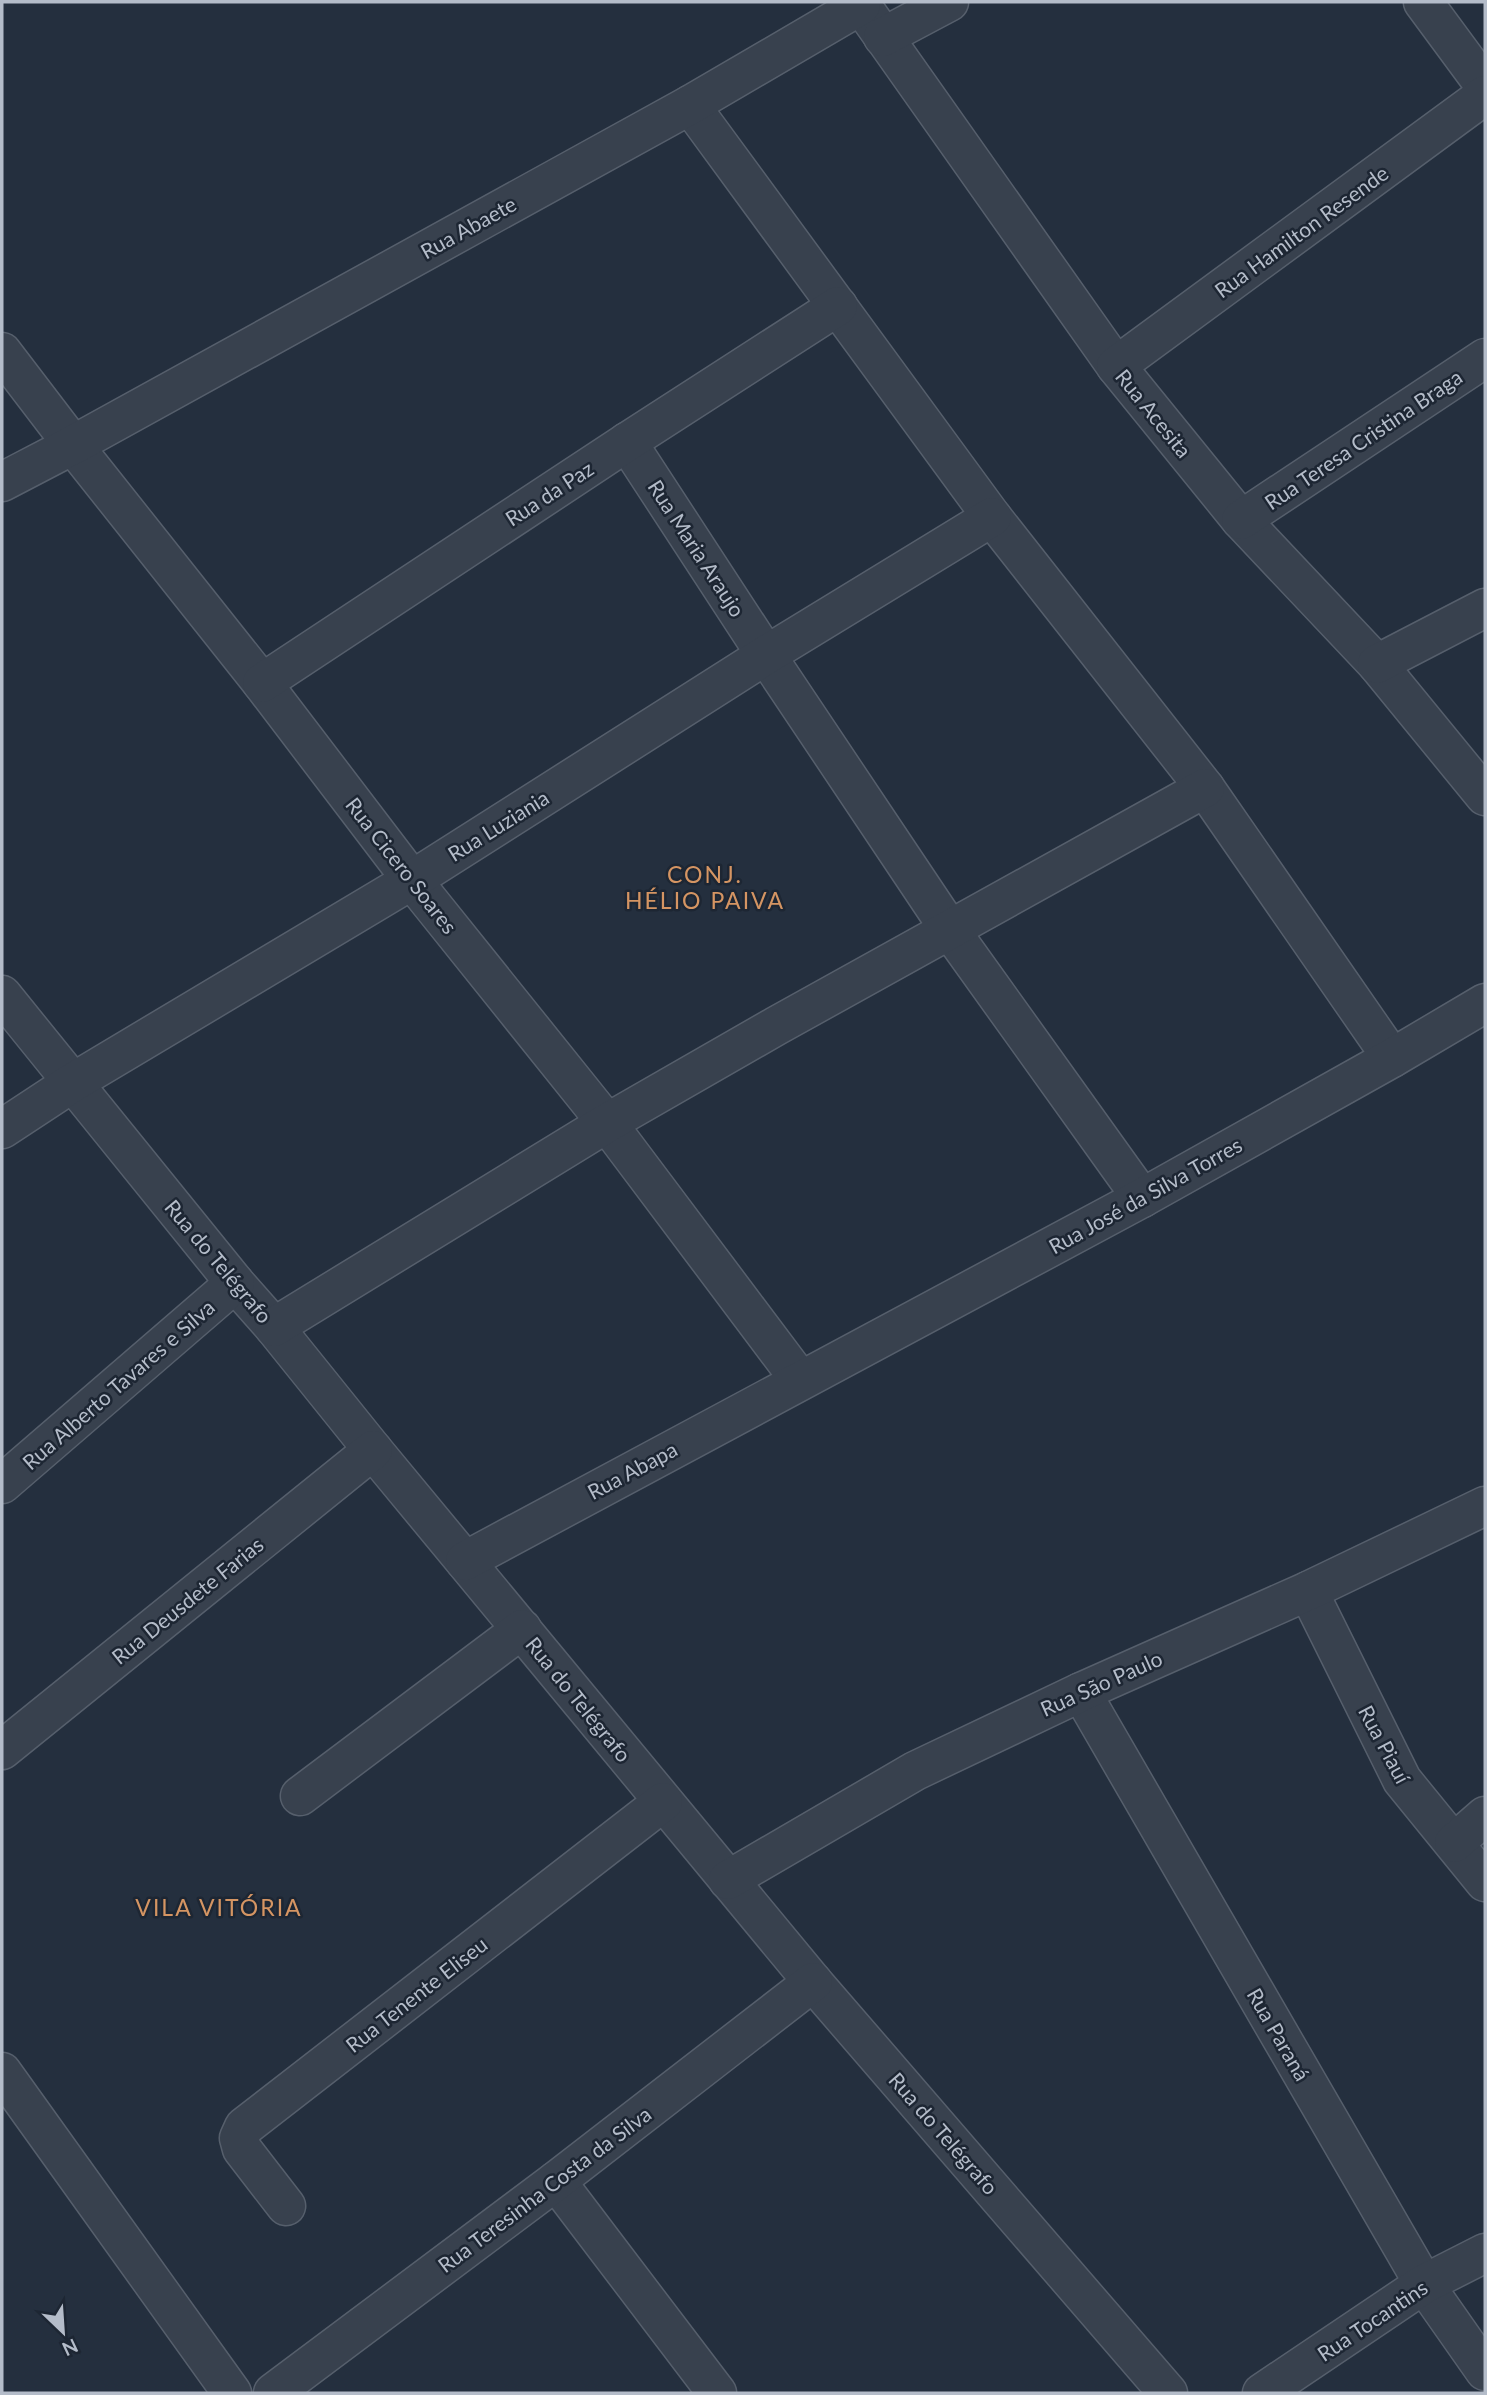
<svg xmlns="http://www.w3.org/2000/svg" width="1487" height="2395" viewBox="0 0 1487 2395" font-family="Lato,sans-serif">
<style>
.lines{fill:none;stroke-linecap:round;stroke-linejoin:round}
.minor-casing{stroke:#565f6c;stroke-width:41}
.minor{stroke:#38414e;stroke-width:38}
.labels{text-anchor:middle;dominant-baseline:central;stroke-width:5;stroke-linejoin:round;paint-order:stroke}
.street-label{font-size:21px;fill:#b4bcc9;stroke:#1d2633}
.neighbourhood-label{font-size:23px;letter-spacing:2px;fill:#d59563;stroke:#1d2633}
</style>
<rect width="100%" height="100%" fill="#242f3e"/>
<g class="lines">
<defs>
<g id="minor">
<polyline points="859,2 1116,366 1241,520 1377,664 1485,796"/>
<polyline points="1423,2 1485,86"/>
<polyline points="883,37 949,2"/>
<polyline points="690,105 992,517 1205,788 1392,1058"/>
<polyline points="2,352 73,445 262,683 412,880 607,1123 800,1380"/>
<polyline points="1116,366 1485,95"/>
<polyline points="627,442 766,655 950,930 1142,1198"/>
<polyline points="2,482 73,445 690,105 861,5"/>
<polyline points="1241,520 1485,358"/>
<polyline points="1377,664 1485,608"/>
<polyline points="262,683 627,442 838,306"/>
<polyline points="2,995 235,1283 274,1327 373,1450 813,1982 1168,2393"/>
<polyline points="2,1129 72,1083 412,880 766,655 992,517"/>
<polyline points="274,1327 607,1123 776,1026 1205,788"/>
<polyline points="2,1484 235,1283"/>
<polyline points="465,1561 1142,1198 1392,1058 1485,1003"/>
<polyline points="1308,1591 1402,1780 1485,1882"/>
<polyline points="1081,1692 1424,2284 1485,2371"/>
<polyline points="2,1750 373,1450"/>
<polyline points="300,1796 522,1629"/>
<polyline points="1454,1843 1485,1816"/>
<polyline points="728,1880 915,1771 1081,1692 1308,1591 1485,1506"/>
<polyline points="2,2072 232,2393"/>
<polyline points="556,2181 717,2393"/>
<polyline points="286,2206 242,2149 239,2138 244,2127 663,1802"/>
<polyline points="273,2393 556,2181 813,1982"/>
<polyline points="1262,2393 1424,2284 1485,2253"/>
</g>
</defs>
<use href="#minor" class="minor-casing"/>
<use href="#minor" class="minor"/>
</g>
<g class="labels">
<g class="street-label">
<text transform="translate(468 227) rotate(-29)">Rua Abaete</text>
<text transform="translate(1301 231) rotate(-36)">Rua Hamilton Resende</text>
<text transform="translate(1154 413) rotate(51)">Rua Acesita</text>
<text transform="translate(1363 439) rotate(-34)">Rua Teresa Cristina Braga</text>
<text transform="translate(549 493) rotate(-33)">Rua da Paz</text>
<text transform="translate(697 548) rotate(57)">Rua Maria Araujo</text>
<text transform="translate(498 825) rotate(-32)">Rua Luziania</text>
<text transform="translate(402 865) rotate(52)">Rua Cicero Soares</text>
<text transform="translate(1145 1195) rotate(-29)">Rua José da Silva Torres</text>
<text transform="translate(219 1261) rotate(50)">Rua do Telégrafo</text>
<text transform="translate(118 1384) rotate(-41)">Rua Alberto Tavares e Silva</text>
<text transform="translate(632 1470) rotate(-28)">Rua Abapa</text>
<text transform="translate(187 1600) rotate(-39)">Rua Deusdete Farias</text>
<text transform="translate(1101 1683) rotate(-24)">Rua São Paulo</text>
<text transform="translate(579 1699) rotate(51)">Rua do Telégrafo</text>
<text transform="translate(1385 1744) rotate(62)">Rua Piauí</text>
<text transform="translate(416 1994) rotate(-38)">Rua Tenente Eliseu</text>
<text transform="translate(1279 2034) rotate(60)">Rua Paraná</text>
<text transform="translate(944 2133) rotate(49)">Rua do Telégrafo</text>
<text transform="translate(544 2189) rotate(-37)">Rua Teresinha Costa da Silva</text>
<text transform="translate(1372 2320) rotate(-34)">Rua Tocantins</text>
</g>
<g class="neighbourhood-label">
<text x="705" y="874">CONJ.<tspan x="705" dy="26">HÉLIO PAIVA</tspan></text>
<text x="219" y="1907">VILA VITÓRIA</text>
</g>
</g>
<rect width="1487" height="2395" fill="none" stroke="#b4bcc9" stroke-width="7"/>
<g transform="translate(63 2332) rotate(155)" stroke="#1d2633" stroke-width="5" paint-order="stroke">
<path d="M0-5L12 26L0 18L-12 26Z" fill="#b4bcc9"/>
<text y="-10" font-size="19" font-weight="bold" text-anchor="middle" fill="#b4bcc9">N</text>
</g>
</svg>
